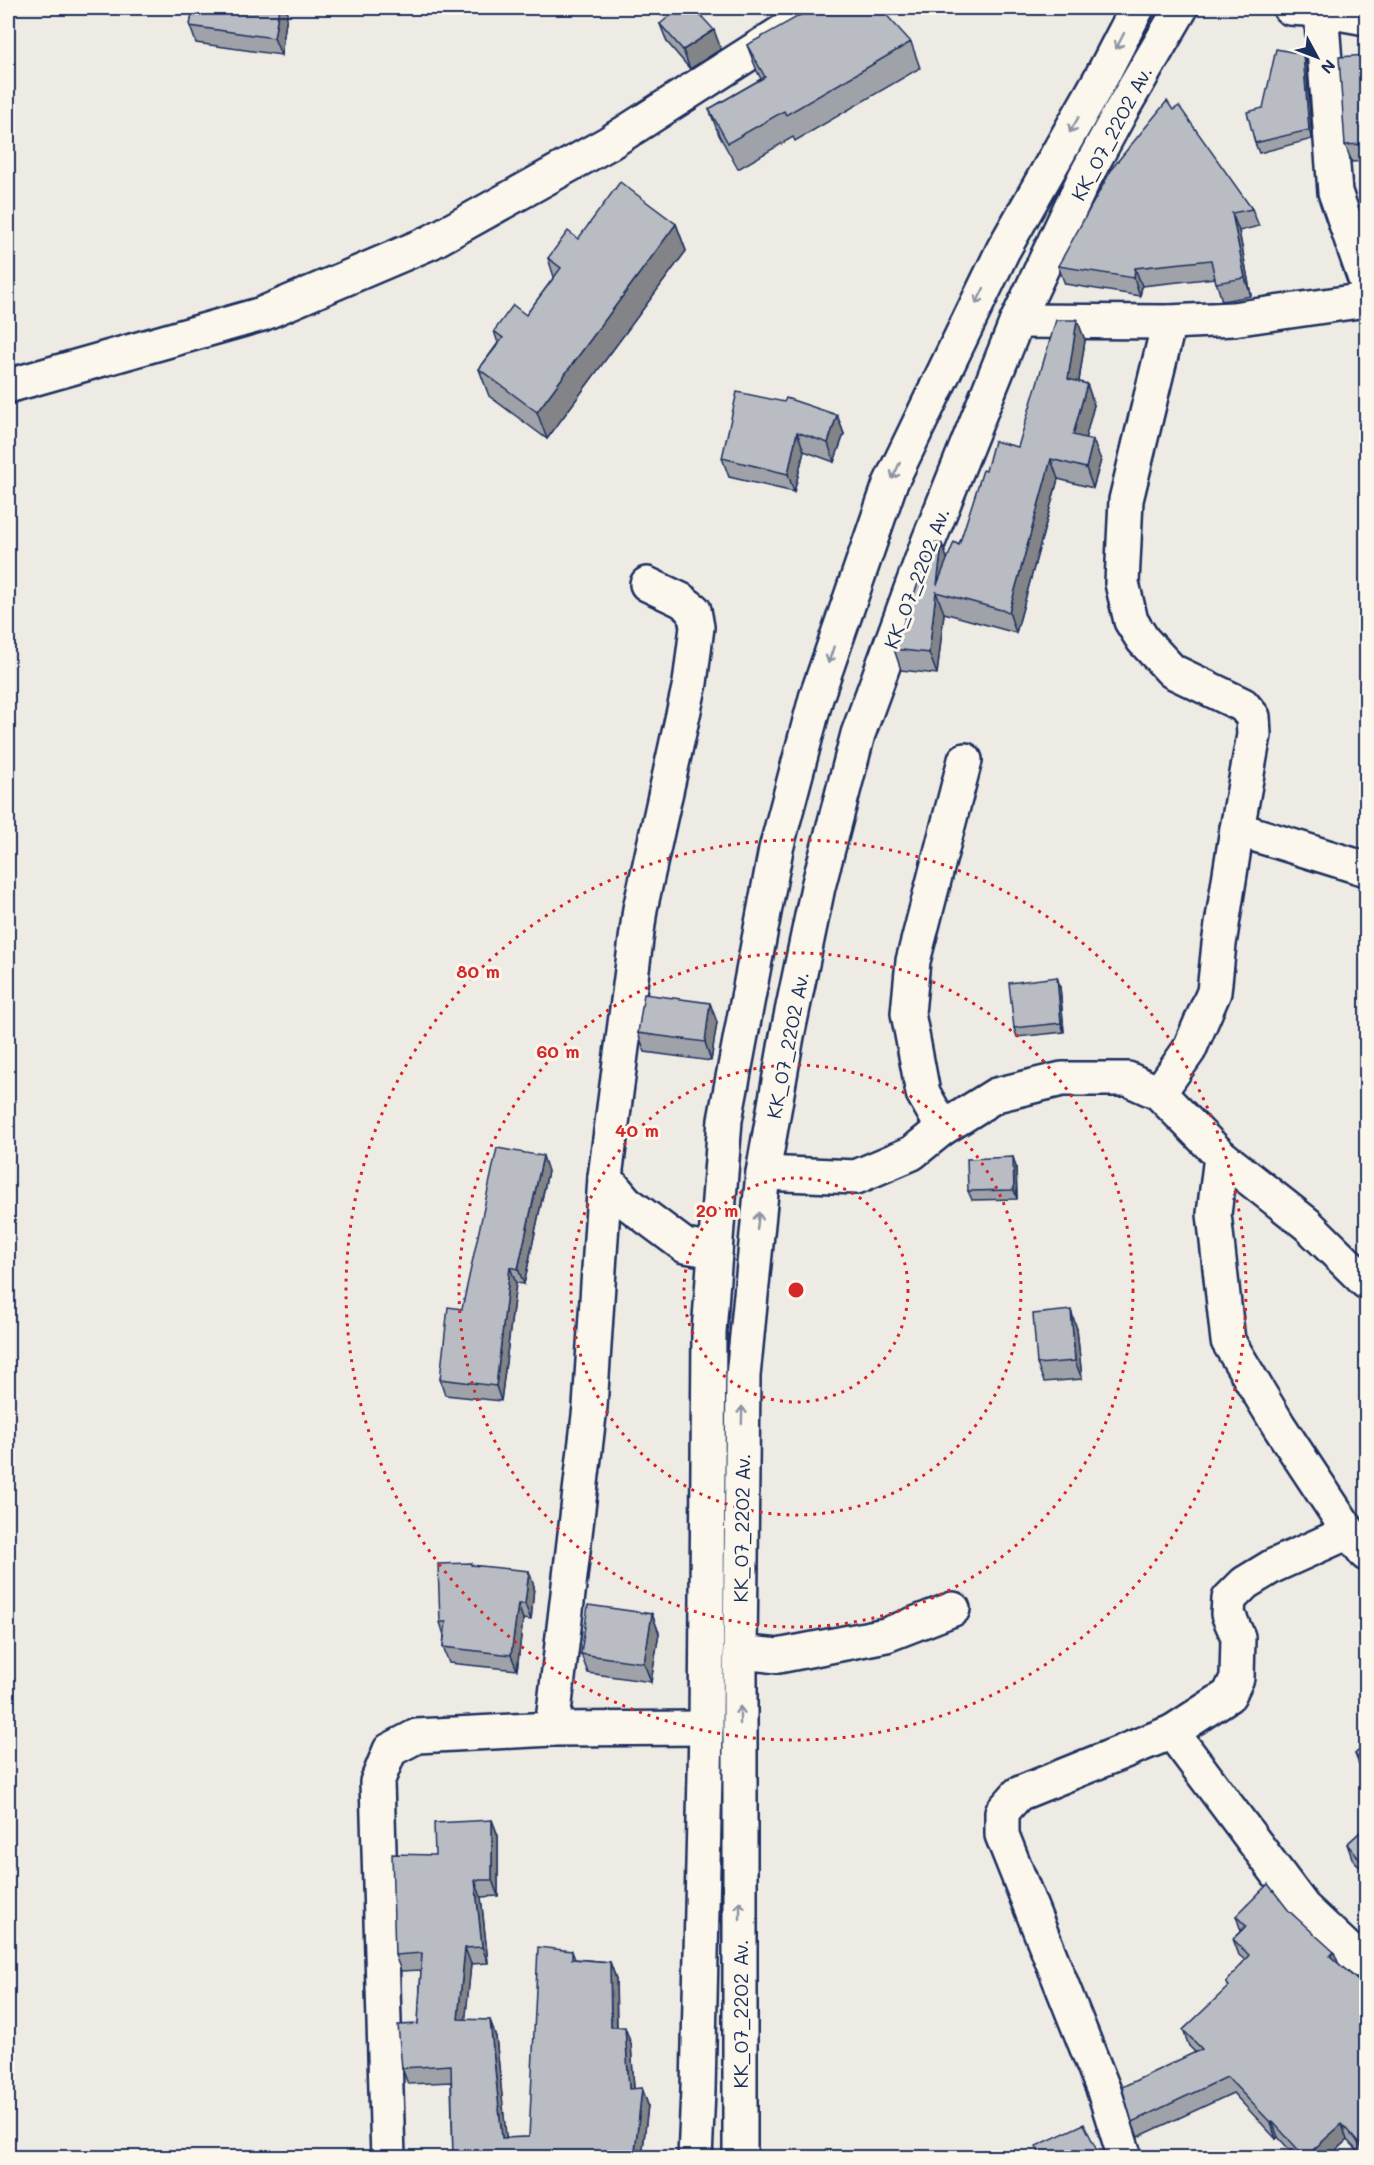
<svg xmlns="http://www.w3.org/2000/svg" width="1374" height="2165" viewBox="0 0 1374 2165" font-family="Mali,sans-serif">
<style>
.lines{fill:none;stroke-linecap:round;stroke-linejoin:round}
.minor-casing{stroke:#1b2f5e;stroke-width:38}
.primary-casing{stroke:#1b2f5e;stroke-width:38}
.minor{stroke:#fbf7ec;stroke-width:33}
.primary{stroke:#fbf7ec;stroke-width:33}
.wall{fill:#9fa2a8;stroke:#1b2f5e;stroke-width:1.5}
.shaded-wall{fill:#828488;stroke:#1b2f5e;stroke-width:1.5}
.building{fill:#b9bcc3;stroke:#1b2f5e;stroke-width:1.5}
.oneway{stroke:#8b93a5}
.ring{fill:none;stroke:#d62828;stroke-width:3;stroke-dasharray:3 6}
.labels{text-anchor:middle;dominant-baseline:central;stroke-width:6;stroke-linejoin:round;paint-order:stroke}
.street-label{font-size:20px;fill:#1b2f5e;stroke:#fbf7ec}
.centre{fill:#d62828;stroke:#fbf7ec;stroke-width:3}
.ring-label{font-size:18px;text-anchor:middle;font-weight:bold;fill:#d62828;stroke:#fbf7ec;stroke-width:6;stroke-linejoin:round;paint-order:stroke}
</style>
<rect width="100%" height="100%" fill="#eeebe4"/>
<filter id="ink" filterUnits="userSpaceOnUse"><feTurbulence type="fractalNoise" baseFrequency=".0167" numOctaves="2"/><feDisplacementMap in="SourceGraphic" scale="12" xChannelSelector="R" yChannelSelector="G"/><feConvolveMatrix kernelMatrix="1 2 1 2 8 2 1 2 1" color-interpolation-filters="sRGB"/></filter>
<g filter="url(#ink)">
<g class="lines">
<defs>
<g id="minor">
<polyline points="1290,8 1321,10 1366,18"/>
<polyline points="1321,10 1335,192 1366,282"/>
<polyline points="1017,321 1169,322 1233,319 1366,300"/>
<polyline points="1169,322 1126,500 1122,583 1131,621 1143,640 1172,671 1243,705 1253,717 1254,735 1237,829"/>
<polyline points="8,386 262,314 431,242 609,143 820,8"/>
<polyline points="647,584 681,600 694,610 697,627 690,683 640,909 605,1177 626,1202 685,1246 715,1251"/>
<polyline points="1159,1093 1189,1050 1214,992 1219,944 1237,829 1366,869"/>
<polyline points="943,1128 923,1093 908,1013 913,961 965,760"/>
<polyline points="1221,1156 1214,1214 1228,1341 1279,1426 1349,1532 1366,1554"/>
<polyline points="763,1173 856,1177 912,1153 943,1128 996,1095 1062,1079 1128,1079 1159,1093 1221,1156 1307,1224 1366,1282"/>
<polyline points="740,1652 778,1656 886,1635 953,1609"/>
<polyline points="552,1729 590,1407 605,1177"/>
<polyline points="1172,1732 1303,1907 1353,1954 1366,1964"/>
<polyline points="388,2158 377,1782 390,1750 417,1736 552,1729 706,1728"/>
<polyline points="1125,2158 1104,2091 1002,1835 1002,1812 1018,1794 1172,1732 1229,1695 1237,1678 1238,1637 1228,1614 1229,1599 1245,1583 1273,1566 1349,1532"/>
</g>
<g id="primary">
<polyline points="695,2158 698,2090 706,1728 709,1332 725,1120 776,849 816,698 890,484 1003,250 1103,74 1137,8"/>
<polyline points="740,2158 740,1652 743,1376 763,1173 787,1036 818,887 858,734 929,540 1017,321 1084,179 1121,111 1181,8"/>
</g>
</defs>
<use href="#minor" class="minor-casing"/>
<use href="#primary" class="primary-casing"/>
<use href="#minor" class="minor"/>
<use href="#primary" class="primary"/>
</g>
<g class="wall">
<polygon points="193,8 288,8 281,55 196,43 190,26"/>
<polygon points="660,24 721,49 690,69 667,42"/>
<polygon points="911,42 920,68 795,141 793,137 738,169 719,135 709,109 761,79 757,71 747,45"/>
<polygon points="1366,55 1366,161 1352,162 1345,145"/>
<polygon points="1306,64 1312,139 1259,153 1255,143 1263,108"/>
<polygon points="1173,110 1252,209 1259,226 1239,231 1251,296 1222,301 1215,278 1142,286 1140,296 1065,284 1058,266"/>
<polygon points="676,224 686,251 547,439 489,396 479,369 498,343 494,331 526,315 554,277 548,258 578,239"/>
<polygon points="1077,320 1085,340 1079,382 1087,384 1094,405 1085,438 1101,460 1093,488 1058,479 1016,633 944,613 937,674 901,670 894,649 942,544 947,559 959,545 986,471 1018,447"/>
<polygon points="837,415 844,434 834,462 804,451 794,492 729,477 722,458"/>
<polygon points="1057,977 1060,987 1064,1032 1017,1037 1014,1028"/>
<polygon points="717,1022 711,1061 645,1052 638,1033"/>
<polygon points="1013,1157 1016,1167 1017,1199 972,1200 968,1191"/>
<polygon points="548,1171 524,1284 516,1283 501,1401 445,1395 440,1379 462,1309"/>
<polygon points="1077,1329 1082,1379 1044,1382 1037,1364"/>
<polygon points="472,1565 534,1586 531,1620 523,1619 517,1670 449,1663 443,1647 444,1635 440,1622"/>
<polygon points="652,1614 659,1633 651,1682 588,1673 581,1654"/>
<polygon points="1366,1744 1366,1775 1360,1767 1355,1754"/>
<polygon points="492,1820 498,1836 498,1896 481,1897 488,1963 471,1964 465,2020 490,2020 496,2037 506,2138 529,2137 572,1951 575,1959 610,1962 616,1979 617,2027 631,2044 634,2089 642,2088 648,2105 642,2157 453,2157 451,2082 408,2084 402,2068 418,2024 421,1970 401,1971 395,1955 435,1855"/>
<polygon points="1366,1827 1366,1874 1352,1858 1347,1844"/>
<polygon points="1289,1911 1338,1963 1366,1988 1366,2157 1363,2157 1347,2140 1328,2157 1296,2157 1278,2137 1276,2139 1233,2093 1138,2137 1132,2122 1195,2052 1189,2046 1183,2030 1228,1988 1226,1983 1245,1960 1239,1955 1233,1939 1241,1931 1236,1916"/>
</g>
<g class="shaded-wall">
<polygon points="279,8 288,8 281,55 274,38"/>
<polygon points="714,30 721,49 690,69 683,50"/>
<polygon points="1303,54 1306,64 1312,139 1309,130"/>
<polygon points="1363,138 1366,148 1366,152 1363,144"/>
<polygon points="1232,213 1239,231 1251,296 1245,278"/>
<polygon points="676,224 686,251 547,439 537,412"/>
<polygon points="1135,268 1142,286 1140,296 1134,278"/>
<polygon points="1077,320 1085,340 1076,400 1068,379"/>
<polygon points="1087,384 1094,405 1081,455 1073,435"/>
<polygon points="837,415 844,434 834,462 828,443"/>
<polygon points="797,432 804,451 794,492 788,474"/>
<polygon points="1093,440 1101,460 1093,488 1086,468"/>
<polygon points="1051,459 1058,479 1016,633 1009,612"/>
<polygon points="942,544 949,564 937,585"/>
<polygon points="936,592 944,613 937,674 929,653"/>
<polygon points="1057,977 1060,987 1064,1032 1061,1023"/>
<polygon points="710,1003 717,1022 711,1061 705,1042"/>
<polygon points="543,1156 548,1171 524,1284 518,1269"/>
<polygon points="1013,1157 1016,1167 1017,1199 1014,1190"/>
<polygon points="510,1267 516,1283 501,1401 496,1386"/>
<polygon points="1071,1310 1077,1329 1082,1379 1075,1361"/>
<polygon points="529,1571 534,1586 531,1620 525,1604"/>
<polygon points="518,1604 523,1619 517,1670 511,1655"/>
<polygon points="652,1614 659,1633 651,1682 644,1663"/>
<polygon points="492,1820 498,1836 498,1896 492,1880"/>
<polygon points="475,1880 481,1897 488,1963 482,1947"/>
<polygon points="465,1948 471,1964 464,2036 458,2019"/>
<polygon points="1334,1952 1340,1967 1330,1956"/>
<polygon points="610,1962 616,1979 617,2043 611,2027"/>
<polygon points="490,2020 496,2037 508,2154 502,2138"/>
<polygon points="625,2027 631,2044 635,2105 629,2089"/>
<polygon points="642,2088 648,2105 642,2157 637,2157 635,2151"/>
<polygon points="1272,2121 1278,2137 1276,2139 1271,2123"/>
<polygon points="1342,2124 1347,2140 1328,2157 1305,2157"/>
</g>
<g class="building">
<polygon points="193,8 279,8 274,38 190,26"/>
<polygon points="679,8 694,8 714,30 683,50 660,24"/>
<polygon points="813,8 880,8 911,42 786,115 784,111 728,143 709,109 765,77 747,45"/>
<polygon points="1276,49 1303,54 1309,130 1255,143 1247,112 1263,108"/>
<polygon points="1366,55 1366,138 1363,138 1363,144 1345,145 1339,57"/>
<polygon points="1167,101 1173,110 1179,106 1252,209 1232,213 1245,278 1216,283 1211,260 1135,268 1134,278 1058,266 1113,167"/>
<polygon points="620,182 676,224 537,412 479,369 503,338 494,331 513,305 526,315 561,268 548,258 568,231 578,239"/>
<polygon points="1056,320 1077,320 1068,379 1087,384 1073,435 1093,440 1086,468 1051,459 1009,612 936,592 929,653 894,649 933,542 942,544 937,585 954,542 959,545 983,470 986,471 994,441 1018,447"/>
<polygon points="737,392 784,402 786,398 837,415 828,443 797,432 788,474 722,458"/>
<polygon points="1057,977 1061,1023 1014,1028 1009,983"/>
<polygon points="644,994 710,1003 705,1042 638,1033"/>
<polygon points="497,1148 543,1156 518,1269 510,1267 496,1386 440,1379 448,1307 462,1309"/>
<polygon points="1013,1157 1014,1190 968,1191 967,1159"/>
<polygon points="1071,1310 1075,1361 1037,1364 1033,1314"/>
<polygon points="471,1563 471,1565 529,1571 525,1604 518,1604 511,1655 443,1647 446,1622 440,1622 438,1564"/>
<polygon points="588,1605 652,1614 644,1663 581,1654"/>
<polygon points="1366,1744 1366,1768 1355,1754"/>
<polygon points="492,1820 492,1880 475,1880 482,1947 465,1948 458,2019 490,2020 502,2138 529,2137 538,1947 572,1951 572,1959 610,1962 611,2027 625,2027 629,2089 642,2088 635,2151 630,2152 630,2157 453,2157 451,2065 402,2068 398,2025 418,2024 422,1953 395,1955 392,1854 435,1855 434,1823"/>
<polygon points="1366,1827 1366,1867 1347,1844"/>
<polygon points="1268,1884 1289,1911 1334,1952 1330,1956 1366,1988 1366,2152 1342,2124 1305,2157 1272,2121 1271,2123 1227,2077 1132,2122 1122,2087 1202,2049 1183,2030 1229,1986 1226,1983 1249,1955 1233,1939 1246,1926 1236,1916"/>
<polygon points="1084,2124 1100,2157 1041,2157 1036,2146"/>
</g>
<defs><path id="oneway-shaft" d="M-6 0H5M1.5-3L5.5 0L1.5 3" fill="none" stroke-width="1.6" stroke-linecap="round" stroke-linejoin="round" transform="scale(1.5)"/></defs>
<g class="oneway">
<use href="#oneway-shaft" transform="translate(1120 41) rotate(117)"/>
<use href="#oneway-shaft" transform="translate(1074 125) rotate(120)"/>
<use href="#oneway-shaft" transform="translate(980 296) rotate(116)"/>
<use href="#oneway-shaft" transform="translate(896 471) rotate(115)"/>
<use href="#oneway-shaft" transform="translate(831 655) rotate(108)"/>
<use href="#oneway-shaft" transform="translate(758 1221) rotate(-84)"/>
<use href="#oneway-shaft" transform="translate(742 1415) rotate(-89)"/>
<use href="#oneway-shaft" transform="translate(740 1715) rotate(-90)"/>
<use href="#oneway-shaft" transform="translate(740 1910) rotate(-90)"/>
</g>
</g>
<g class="ring">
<circle cx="796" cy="1290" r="112"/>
<circle cx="796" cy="1290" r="225"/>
<circle cx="796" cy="1290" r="337"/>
<circle cx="796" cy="1290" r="450"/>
</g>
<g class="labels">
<g class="street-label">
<text transform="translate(1111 133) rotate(-62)">KK_07_2202 Av.</text>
<text transform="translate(916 578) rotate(-69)">KK_07_2202 Av.</text>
<text transform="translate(787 1045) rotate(-79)">KK_07_2202 Av.</text>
<text transform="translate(741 1528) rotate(-89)">KK_07_2202 Av.</text>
<text transform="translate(740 2014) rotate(-90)">KK_07_2202 Av.</text>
</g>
</g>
<circle cx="796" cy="1290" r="9" class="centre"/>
<g class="ring-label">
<text x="478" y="978">80 m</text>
<text x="558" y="1058">60 m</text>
<text x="637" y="1137">40 m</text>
<text x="717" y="1217">20 m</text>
</g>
<rect width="1374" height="2165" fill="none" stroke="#fbf7ec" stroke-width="30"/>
<rect x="15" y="15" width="1344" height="2135" fill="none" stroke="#1b2f5e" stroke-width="2" filter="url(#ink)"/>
<g transform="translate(1317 57) rotate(131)" stroke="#fbf7ec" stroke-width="4.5" paint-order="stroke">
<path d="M0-4.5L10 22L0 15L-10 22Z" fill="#1b2f5e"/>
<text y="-9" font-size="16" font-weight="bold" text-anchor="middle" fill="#1b2f5e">N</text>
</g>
</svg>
